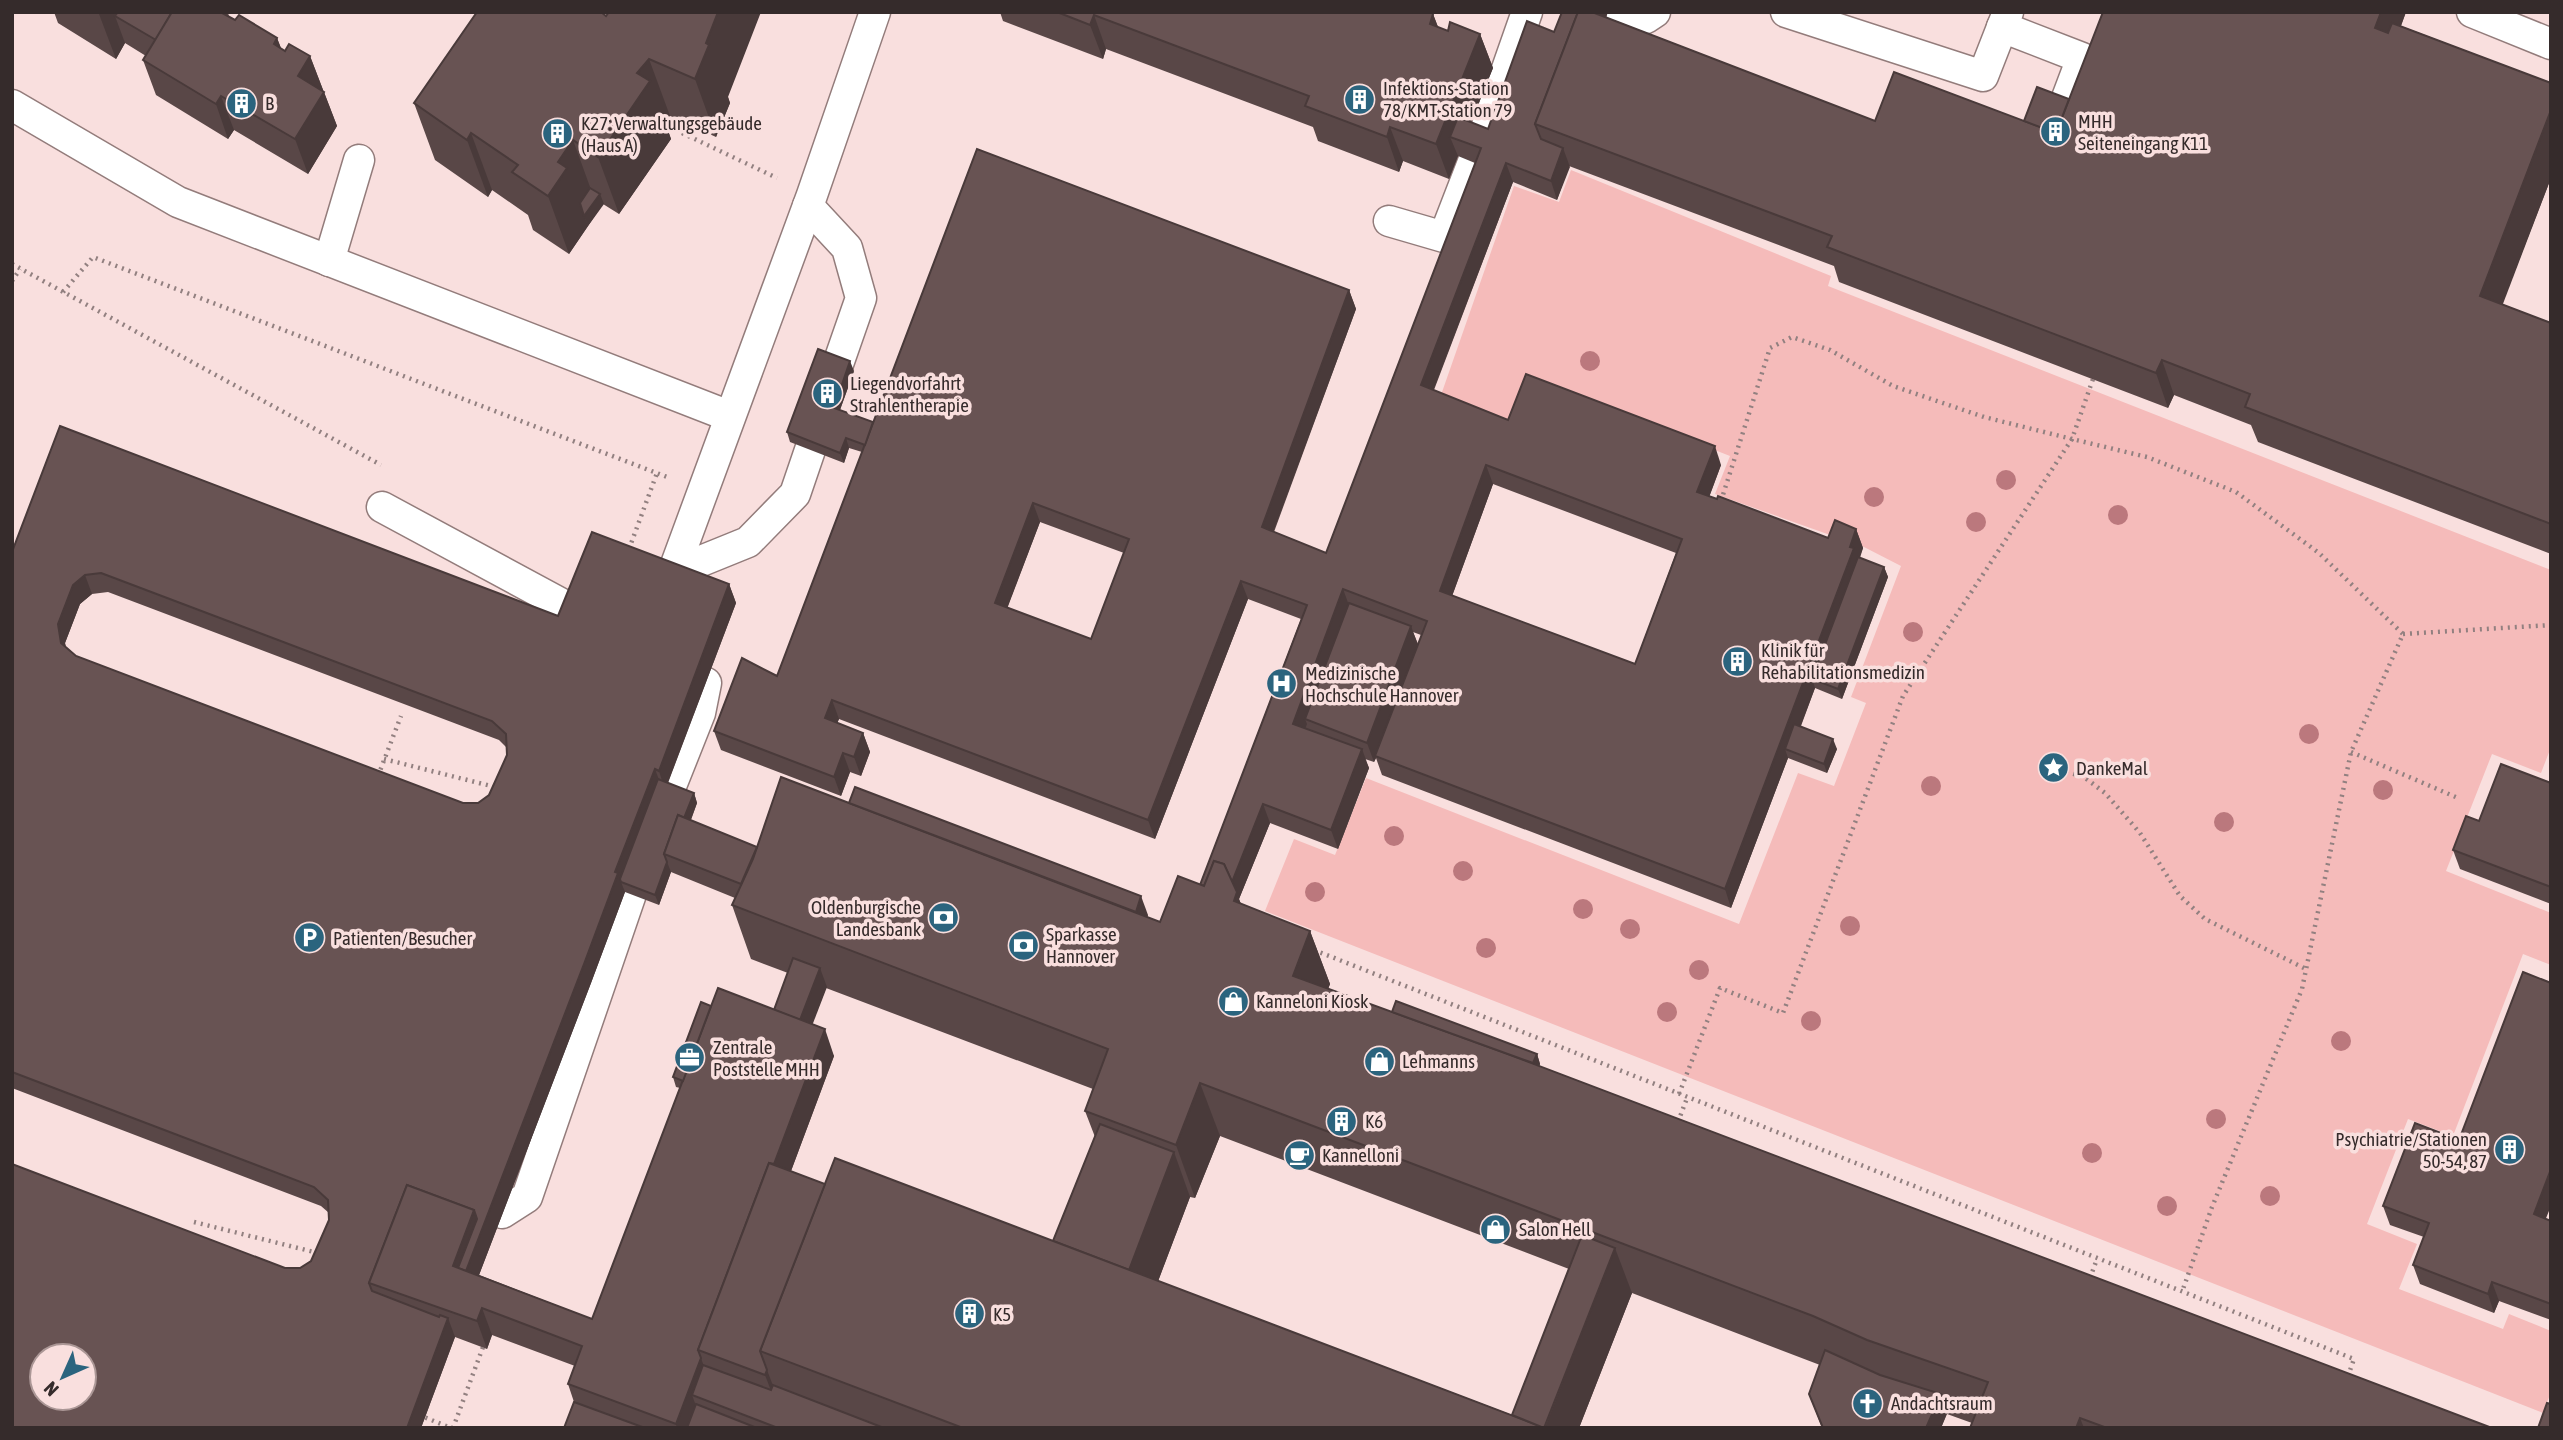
<svg xmlns="http://www.w3.org/2000/svg" width="2563" height="1440" viewBox="0 0 2563 1440" font-family="'Asap Condensed',sans-serif">
<style>
.green{fill:#f5bbba}
.lines{fill:none;stroke-linecap:round;stroke-linejoin:round}
.service-casing{stroke:#937c7b;stroke-width:33}
.path{stroke:#928080;stroke-width:4.5;stroke-dasharray:2 5;stroke-linecap:butt}
.service{stroke:#fff;stroke-width:30}
.tree{fill:#bb787d}
.wall{fill:#594747;fill-rule:evenodd}
.shaded-wall{fill:#493a3a}
.building{fill:#685353;stroke:#493a3a;stroke-width:2;fill-rule:evenodd}
.labels{text-anchor:middle;dominant-baseline:central;stroke-width:7;stroke-linejoin:round;paint-order:stroke}
.poi-label{font-size:19px;fill:#352b2b;stroke:#f9dfde;text-anchor:start}
</style>
<rect width="100%" height="100%" fill="#f9dfde"/>
<polygon class="green" points="1571,170 1831,276 1828,286 2551,570 2551,747 2541,773 2492,754 2446,871 2551,913 2551,965 2523,954 2453,1136 2408,1119 2367,1224 2417,1244 2399,1289 2503,1329 2509,1314 2551,1331 2551,1392 2543,1413 1265,911 1294,839 1335,855 1366,778 1739,924 1798,773 1834,786 1866,703 1851,697 1901,566 1864,547 1715,494 1730,456 1526,376 1507,422 1441,395 1514,186 1559,202"/>
<g class="lines">
<defs>
<g id="service">
<polyline points="1621,12 1646,18 1655,12"/>
<polyline points="1786,12 1983,76 2008,12"/>
<polyline points="2472,12 2551,44"/>
<polyline points="2002,27 2082,58 2053,135"/>
<polyline points="12,105 178,202 729,416"/>
<polyline points="1481,143 1527,12"/>
<polyline points="808,206 847,248 861,298 838,364"/>
<polyline points="1389,221 1444,237 1473,162"/>
<polyline points="329,261 359,160"/>
<polyline points="382,507 597,623"/>
<polyline points="674,572 748,542 795,494 810,450"/>
<polyline points="671,578 812,195 875,12"/>
<polyline points="669,791 700,713 706,683"/>
<polyline points="502,1213 527,1197 631,894"/>
</g>
</defs>
<use href="#service" class="service-casing"/>
<g class="path">
<polyline points="663,124 777,178"/>
<polyline points="12,264 381,465"/>
<polyline points="12,281 20,269"/>
<polyline points="63,292 93,257 667,477"/>
<polyline points="1721,501 1770,348 1792,337 1830,350 1893,386 1984,417 2072,439 2093,379"/>
<polyline points="629,549 657,473"/>
<polyline points="2403,634 2551,625"/>
<polyline points="2351,752 2458,798"/>
<polyline points="384,759 499,788"/>
<polyline points="2053,768 2084,777 2105,793 2140,833 2180,896 2205,919 2306,969"/>
<polyline points="378,776 401,716"/>
<polyline points="1314,950 2354,1359 2347,1379"/>
<polyline points="1679,1094 1720,988 1783,1013 1903,696 2072,439 2147,457 2236,492 2319,553 2403,634 2351,752 2302,989 2212,1207 2182,1292"/>
<polyline points="1678,1122 1687,1098"/>
<polyline points="194,1222 318,1253"/>
<polyline points="2090,1278 2097,1259"/>
<polyline points="419,1415 451,1428"/>
<polyline points="453,1428 483,1347"/>
</g>
<use href="#service" class="service"/>
</g>
<g class="tree">
<circle cx="1590" cy="361" r="10"/>
<circle cx="2006" cy="480" r="10"/>
<circle cx="1874" cy="497" r="10"/>
<circle cx="2118" cy="515" r="10"/>
<circle cx="1976" cy="522" r="10"/>
<circle cx="1913" cy="632" r="10"/>
<circle cx="2309" cy="734" r="10"/>
<circle cx="1931" cy="786" r="10"/>
<circle cx="2383" cy="790" r="10"/>
<circle cx="2224" cy="822" r="10"/>
<circle cx="1394" cy="836" r="10"/>
<circle cx="1463" cy="871" r="10"/>
<circle cx="1315" cy="892" r="10"/>
<circle cx="1583" cy="909" r="10"/>
<circle cx="1850" cy="926" r="10"/>
<circle cx="1630" cy="929" r="10"/>
<circle cx="1486" cy="948" r="10"/>
<circle cx="1699" cy="970" r="10"/>
<circle cx="1667" cy="1012" r="10"/>
<circle cx="1811" cy="1021" r="10"/>
<circle cx="2341" cy="1041" r="10"/>
<circle cx="2216" cy="1119" r="10"/>
<circle cx="2092" cy="1153" r="10"/>
<circle cx="2270" cy="1196" r="10"/>
<circle cx="2167" cy="1206" r="10"/>
</g>
<g class="wall">
<polygon points="54,12 228,12 229,17 235,20 277,38 281,48 285,51 310,56 337,126 308,174 234,130 228,139 156,95 143,60 146,56 125,43 116,59 58,23"/>
<polygon points="601,12 728,97 730,103 716,137 670,116 665,122 671,139 619,214 603,204 569,254 533,230 528,215 492,190 488,197 435,160 414,103"/>
<path d="M1000 12H1430L1433 14 1438 27 1448 31 1480 34 1493 68 1471 122 1488 129 1554 32 1562 12H1608L1606 17 1875 121H2024L2069 99 2103 12H2406L2401 26 2551 83V178L2502 304 2551 323V554L2258 442 2251 425 2174 395 2168 408 1839 282 1834 266 1569 166 1557 200 1513 182 1434 390 1508 420 1721 465 1709 497 1828 538 1856 529 1863 548 1860 558 1884 567 1888 577 1842 699 1815 688 1801 726 1837 749 1827 773 1788 758 1731 908 1382 775 1376 758 1374 762 1365 759 1369 768 1338 849 1270 823 1239 899 1241 904 1310 931 1330 984 1328 989 1392 1012 1537 1054 1540 1064 1539 1066 2492 1428H1970L1972 1423 1947 1414 1941 1428H1822L1809 1394 1820 1365 1632 1293 1579 1428H564L574 1402 568 1384 575 1366 492 1335 487 1349 455 1337 421 1428H12L285 1268H300L311 1261 329 1220V1213L321 1206 12 1088V552L558 616 729 584 736 603 668 783 694 793 697 803 691 820 757 847 1148 915 1147 917 1160 922 1200 885 1301 619 1248 599 1155 839 839 719 837 723 863 733 870 752 861 776 850 772 841 796 721 750 714 731 777 676 862 452 849 448 844 463 790 442 787 432 854 371 840 410 873 422 1349 290 1356 309 1274 532 1326 553 1475 163 1458 156 1449 179 1403 161 1399 172 1318 141 1313 127 1106 49 1103 59 1003 21ZM1493 484 1676 553 1635 664 1452 596ZM1040 522 1124 553 1091 639 1007 608ZM108 592 499 740 507 748V755L489 795 478 803H463L76 656 66 647 65 643 80 604 92 594ZM1413 632 1421 635 1418 644ZM671 872 735 898 732 905 751 959 788 973 774 1010 711 1006 673 1077 676 1087 680 1088 592 1319 479 1275 591 983 625 892 659 905ZM826 988 1093 1089 1085 1111 1095 1137 1053 1241 825 1184 791 1171 834 1056 812 1024ZM1220 1136 1569 1269 1512 1415 1158 1281 1190 1197 1195 1198Z"/>
<polygon points="2551,783 2551,904 2460,869 2453,850 2479,821"/>
<polygon points="2459,1140 2546,1219 2551,1221 2551,1320 2499,1301 2494,1313 2420,1284 2413,1265 2424,1237 2390,1225 2383,1206"/>
</g>
<g class="shaded-wall">
<polygon points="100,12 144,12 115,16 125,43 116,59 99,14"/>
<polygon points="718,12 761,12 728,97 730,103 716,137 695,79 706,43"/>
<polygon points="1594,12 1608,12 1596,43"/>
<polygon points="2381,12 2406,12 2387,63 2375,28"/>
<polygon points="1433,14 1446,48 1430,24"/>
<polygon points="1094,15 1106,49 1103,59 1090,25"/>
<polygon points="1480,34 1493,68 1463,142 1450,137 1458,156 1449,179 1436,144"/>
<polygon points="277,38 290,72 274,44"/>
<polygon points="310,56 323,90 311,111 298,76"/>
<polygon points="649,59 670,116 665,122 671,139 619,214 598,157 637,73"/>
<polygon points="324,92 337,126 308,174 295,139"/>
<polygon points="221,96 234,130 228,139 216,104"/>
<polygon points="2551,110 2551,178 2493,330 2480,296"/>
<polygon points="1390,127 1403,161 1399,172 1387,137"/>
<polygon points="471,133 492,190 488,197 467,140"/>
<polygon points="573,140 594,198 583,213 588,226 569,254 548,196 558,162"/>
<polygon points="1563,148 1570,167 1557,200 1551,181"/>
<polygon points="1506,163 1513,182 1428,404 1421,385"/>
<polygon points="600,194 604,204 588,226 584,216"/>
<polygon points="1349,290 1356,309 1268,546 1262,527"/>
<polygon points="2162,360 2174,395 2168,408 2156,373"/>
<polygon points="850,361 854,371 837,418 834,408"/>
<polygon points="846,438 849,448 844,463 840,453"/>
<polygon points="1715,446 1721,465 1704,511 1697,492"/>
<polygon points="1486,465 1493,484 1447,610 1440,591"/>
<polygon points="1033,503 1040,522 1002,622 995,603"/>
<polygon points="1856,529 1863,548 1812,679 1815,688 1791,751 1785,749 1788,758 1731,908 1725,889"/>
<polygon points="1884,567 1888,577 1842,699 1838,689"/>
<polygon points="85,575 92,594 80,604 65,643 68,662 61,643 58,624 73,585"/>
<polygon points="1241,581 1248,599 1155,839 1148,820"/>
<polygon points="729,584 736,603 665,790 659,771"/>
<polygon points="1343,589 1350,608 1305,719 1307,724 1300,743 1293,724"/>
<polygon points="1411,626 1418,645 1375,756 1376,758 1374,762 1367,743"/>
<polygon points="832,700 839,719 831,737 825,718"/>
<polygon points="863,733 870,752 861,776 854,757"/>
<polygon points="1833,739 1837,749 1827,773 1824,764"/>
<polygon points="1362,749 1369,768 1338,849 1331,830"/>
<polygon points="843,753 850,772 841,796 834,777"/>
<polygon points="655,769 662,788 621,882 625,892 591,983 471,1296 453,1266 474,1210 615,872"/>
<polygon points="694,793 697,803 676,859 670,856"/>
<polygon points="1263,804 1270,823 1239,899 1256,946 1216,921"/>
<polygon points="667,862 671,872 659,905 655,895"/>
<polygon points="1141,896 1148,915 1133,958 1126,939"/>
<polygon points="1310,931 1330,984 1312,1030 1293,976"/>
<polygon points="820,968 827,987 805,1044 798,1025"/>
<polygon points="825,1029 834,1056 721,1358 703,1352"/>
<polygon points="1537,1054 1540,1064 1525,1106 1521,1096"/>
<polygon points="1200,1083 1220,1136 1195,1198 1176,1145"/>
<polygon points="1174,1152 1190,1197 1143,1321 1127,1276"/>
<polygon points="2551,1169 2551,1206 2540,1233 2534,1214"/>
<polygon points="1615,1248 1632,1293 1579,1428 1545,1428"/>
<polygon points="2492,1282 2499,1301 2494,1313 2488,1294"/>
<polygon points="482,1308 492,1335 487,1349 477,1321"/>
<polygon points="448,1318 455,1337 421,1428 407,1428"/>
<polygon points="701,1358 710,1384 692,1395 699,1414 695,1428 677,1428 676,1424"/>
<polygon points="767,1370 780,1404 778,1409 765,1375"/>
<polygon points="1941,1394 1947,1413 1941,1428 1926,1428"/>
<polygon points="2080,1418 2084,1428 2076,1428"/>
</g>
<g class="building">
<polygon points="118,12 172,12 156,40 115,16"/>
<polygon points="172,12 223,12 222,13 235,20 239,15 277,38 274,44 285,51 289,44 310,56 298,76 324,92 295,139 221,96 216,104 143,60"/>
<polygon points="477,12 601,12 606,16 609,12 718,12 706,43 709,45 695,79 649,59 637,73 650,81 598,157 573,140 558,162 567,168 548,196 512,172 518,165 471,133 467,140 414,103"/>
<polygon points="1057,12 1430,12 1433,14 1430,24 1448,31 1450,22 1480,34 1436,144 1390,127 1387,137 1305,106 1309,96 1094,15 1090,25"/>
<path d="M1562 12H1578L1535 124 1541 139 1563 148 1551 181 1506 163 1421 385 1508 420 1526 374 1715 446 1697 492 1717 499 1718 496 1828 538 1835 520 1856 529 1850 547 1854 548 1725 889 1375 756 1427 621 1343 589 1293 724 1362 749 1331 830 1263 804 1232 882 1224 864 1214 861 1204 886 1200 885 1307 605 1241 581 1148 820 832 700 825 718 863 733 854 757 843 753 834 777 714 731 742 658 777 676 977 149 1349 290 1262 527 1326 553 1481 148 1450 137 1458 117 1488 129 1527 21 1554 32ZM1486 465 1682 539 1635 664 1440 591ZM1033 503 1129 539 1091 639 995 603Z"/>
<polygon points="1578,12 1592,12 1875,121 1894,72 2056,133 2103,12 2381,12 2375,28 2388,33 2392,23 2551,83 2551,110 2480,296 2551,323 2551,524 2245,407 2250,394 2162,360 2156,373 1827,247 1832,236 1535,124"/>
<polygon points="2037,87 2069,99 2056,133 2024,121"/>
<polygon points="590,188 600,194 584,216 580,203"/>
<polygon points="818,349 850,361 834,408 873,422 865,445 846,438 840,453 787,432"/>
<path d="M60 426 558 616 592 532 729 584 659 771 655 769 615 872 618 873 584 964 466 1271 458 1268 477 1219 474 1210 407 1185 369 1283 372 1291 439 1317 440 1315 448 1318 407 1428H12V1164L285 1268H300L311 1261 329 1220 328 1200 314 1187 12 1072V552ZM101 573 492 721 506 734 507 755 489 795 478 803H463L76 656 61 643 58 624 73 585 85 575ZM42 1356H84V1398H42Z"/>
<polygon points="1858,557 1884,567 1838,689 1812,679"/>
<polygon points="1349,603 1411,626 1367,743 1305,719"/>
<polygon points="1794,724 1833,739 1824,764 1785,749"/>
<polygon points="2501,764 2551,783 2551,887 2453,850 2466,816 2479,821"/>
<polygon points="781,777 1160,922 1178,876 1204,886 1214,861 1224,864 1237,892 1234,901 1310,931 1293,976 1505,1053 2492,1428 2107,1428 2080,1418 2076,1428 1970,1428 1988,1382 1867,1340 1813,1316 1200,1083 1176,1145 1085,1111 1108,1049 732,905 753,859"/>
<polygon points="658,779 694,793 684,818 678,815 664,854 667,862 655,895 621,882 620,879"/>
<polygon points="855,787 1141,896 1136,912 849,803"/>
<polygon points="678,815 757,847 741,884 664,854"/>
<polygon points="793,958 820,968 800,1020 774,1010"/>
<polygon points="2523,972 2551,983 2551,1169 2534,1214 2551,1221 2551,1304 2492,1282 2488,1294 2413,1265 2429,1223 2383,1206 2415,1123 2459,1140"/>
<polygon points="718,988 825,1029 774,1164 769,1163 698,1350 701,1358 676,1424 568,1384 582,1346 482,1308 477,1321 369,1283 407,1185 474,1210 453,1266 592,1319"/>
<polygon points="1396,1001 1537,1054 1533,1063 1392,1012"/>
<polygon points="701,1002 711,1006 683,1081 673,1077"/>
<polygon points="1100,1124 1174,1152 1129,1270 1053,1241"/>
<polygon points="835,1158 1545,1428 963,1428 760,1351"/>
<polygon points="769,1163 825,1184 760,1351 767,1370 765,1375 698,1350"/>
<polygon points="1582,1235 1615,1248 1544,1428 1512,1415"/>
<polygon points="1825,1350 1880,1375 1941,1394 1926,1428 1823,1428 1809,1394"/>
<polygon points="703,1365 771,1390 773,1385 884,1428 778,1428 692,1395"/>
<polygon points="574,1402 645,1428 564,1428"/>
<polygon points="2547,1403 2551,1404 2551,1428 2538,1428"/>
<polygon points="696,1404 757,1428 687,1428"/>
</g>
<defs>
<symbol id="building-disc" viewBox="-11 -11 22 22"><circle r="9.5" fill="#2b647e" stroke="#f9dfde"/><path d="M-4-6H4V6H1V3H-1V6H-4ZM-2.5-4.3h1.7v1.8h-1.7ZM.8-4.3h1.7v1.8H.8ZM-2.5-1h1.7V.8h-1.7ZM.8-1h1.7V.8H.8Z" fill="#fff"/></symbol>
<symbol id="hospital-disc" viewBox="-11 -11 22 22"><circle r="9.5" fill="#2b647e" stroke="#f9dfde"/><path d="M-5-5h3v3.5h4V-5h3V5h-3V1.5h-4V5h-3Z" fill="#fff"/></symbol>
<symbol id="sight-disc" viewBox="-11 -11 22 22"><circle r="9.5" fill="#2b647e" stroke="#f9dfde"/><path d="M0-6L1.8-2.2L6-1.7L2.9 1.2L3.7 5.4L0 3.3L-3.7 5.4L-2.9 1.2L-6-1.7L-1.8-2.2Z" fill="#fff"/></symbol>
<symbol id="bank-disc" viewBox="-11 -11 22 22"><circle r="9.5" fill="#2b647e" stroke="#f9dfde"/><path d="M-6-4H6V4H-6ZM0-2.3a2.3 2.3 0 1 0 0 4.6a2.3 2.3 0 1 0 0-4.6Z" fill="#fff"/></symbol>
<symbol id="parking-disc" viewBox="-11 -11 22 22"><circle r="9.5" fill="#2b647e" stroke="#f9dfde"/><path d="M-3.5-5.5H1a3.5 3.5 0 0 1 0 7H-1V5.5H-3.5ZM-1-3.4V-.6H.8a1.4 1.4 0 0 0 0-2.8Z" fill="#fff"/></symbol>
<symbol id="shop-disc" viewBox="-11 -11 22 22"><circle r="9.5" fill="#2b647e" stroke="#f9dfde"/><path d="M-5-2.5h2.3a2.7 3.5 0 0 1 5.4 0H5L5.5 6h-11ZM-1.5-2.5h3a1.5 2.3 0 0 0-3 0Z" fill="#fff"/></symbol>
<symbol id="office-disc" viewBox="-11 -11 22 22"><circle r="9.5" fill="#2b647e" stroke="#f9dfde"/><path d="M-6-3h4V-5.5h4V-3h4V5H-6ZM-1-4.5V-3h2v-1.5ZM-6 0V1H6V0Z" fill="#fff"/></symbol>
<symbol id="cafe-disc" viewBox="-11 -11 22 22"><circle r="9.5" fill="#2b647e" stroke="#f9dfde"/><path d="M-5.5-4.5H6V0H3Q3 3.5 0 3.5H-2.5Q-5.5 3.5-5.5 0ZM3-3.2v2h1.7v-2ZM-6 4.5H4V6H-6Z" fill="#fff"/></symbol>
<symbol id="church-disc" viewBox="-11 -11 22 22"><circle r="9.5" fill="#2b647e" stroke="#f9dfde"/><path d="M-1.2-6h2.4v3.5h3.3v2.4h-3.3V6h-2.4V-.1h-3.3v-2.4h3.3Z" fill="#fff"/></symbol>
</defs>
<g fill-rule="evenodd">
<use href="#building-disc" x="1342" y="82" width="35" height="35"/>
<use href="#building-disc" x="224" y="86" width="35" height="35"/>
<use href="#building-disc" x="2038" y="114" width="35" height="35"/>
<use href="#building-disc" x="540" y="116" width="35" height="35"/>
<use href="#building-disc" x="810" y="376" width="35" height="35"/>
<use href="#building-disc" x="1720" y="644" width="35" height="35"/>
<use href="#hospital-disc" x="1264" y="666" width="35" height="35"/>
<use href="#sight-disc" x="2036" y="750" width="35" height="35"/>
<use href="#bank-disc" x="926" y="900" width="35" height="35"/>
<use href="#parking-disc" x="292" y="920" width="35" height="35"/>
<use href="#bank-disc" x="1006" y="928" width="35" height="35"/>
<use href="#shop-disc" x="1216" y="984" width="35" height="35"/>
<use href="#office-disc" x="672" y="1040" width="35" height="35"/>
<use href="#shop-disc" x="1362" y="1044" width="35" height="35"/>
<use href="#building-disc" x="1324" y="1104" width="35" height="35"/>
<use href="#building-disc" x="2492" y="1132" width="35" height="35"/>
<use href="#cafe-disc" x="1282" y="1138" width="35" height="35"/>
<use href="#shop-disc" x="1478" y="1212" width="35" height="35"/>
<use href="#building-disc" x="952" y="1296" width="35" height="35"/>
<use href="#church-disc" x="1850" y="1386" width="35" height="35"/>
</g>
<g class="labels">
<g class="poi-label">
<text x="1383" y="88">Infektions-Station<tspan x="1383" dy="22">78/KMT-Station 79</tspan></text>
<text x="265" y="103">B</text>
<text x="2078" y="121">MHH<tspan x="2078" dy="22">Seiteneingang K11</tspan></text>
<text x="581" y="123">K27: Verwaltungsgebäude<tspan x="581" dy="22">(Haus A)</tspan></text>
<text x="850" y="383">Liegendvorfahrt<tspan x="850" dy="22">Strahlentherapie</tspan></text>
<text x="1761" y="650">Klinik für<tspan x="1761" dy="22">Rehabilitationsmedizin</tspan></text>
<text x="1305" y="673">Medizinische<tspan x="1305" dy="22">Hochschule Hannover</tspan></text>
<text x="2076" y="768">DankeMal</text>
<text x="921" y="907" text-anchor="end">Oldenburgische<tspan x="921" dy="22">Landesbank</tspan></text>
<text x="1046" y="934">Sparkasse<tspan x="1046" dy="22">Hannover</tspan></text>
<text x="333" y="938">Patienten/Besucher</text>
<text x="1256" y="1001">Kanneloni Kiosk</text>
<text x="713" y="1047">Zentrale<tspan x="713" dy="22">Poststelle MHH</tspan></text>
<text x="1402" y="1061">Lehmanns</text>
<text x="1365" y="1121">K6</text>
<text x="2487" y="1139" text-anchor="end">Psychiatrie/Stationen<tspan x="2487" dy="22">50-54, 87</tspan></text>
<text x="1322" y="1155">Kannelloni</text>
<text x="1519" y="1229">Salon Hell</text>
<text x="993" y="1314">K5</text>
<text x="1891" y="1403">Andachtsraum</text>
</g>
</g>
<rect width="2563" height="1440" fill="none" stroke="#352b2b" stroke-width="28"/>
<g transform="translate(63 1377) rotate(225)"><circle r="33" fill="#f9dfde" stroke="#ab9796" stroke-width="2"/>
<path d="M0-5L12 26L0 18L-12 26Z" fill="#2b647e"/>
<text y="-10" font-size="19" font-weight="bold" text-anchor="middle" fill="#352b2b">N</text>
</g>
</svg>
